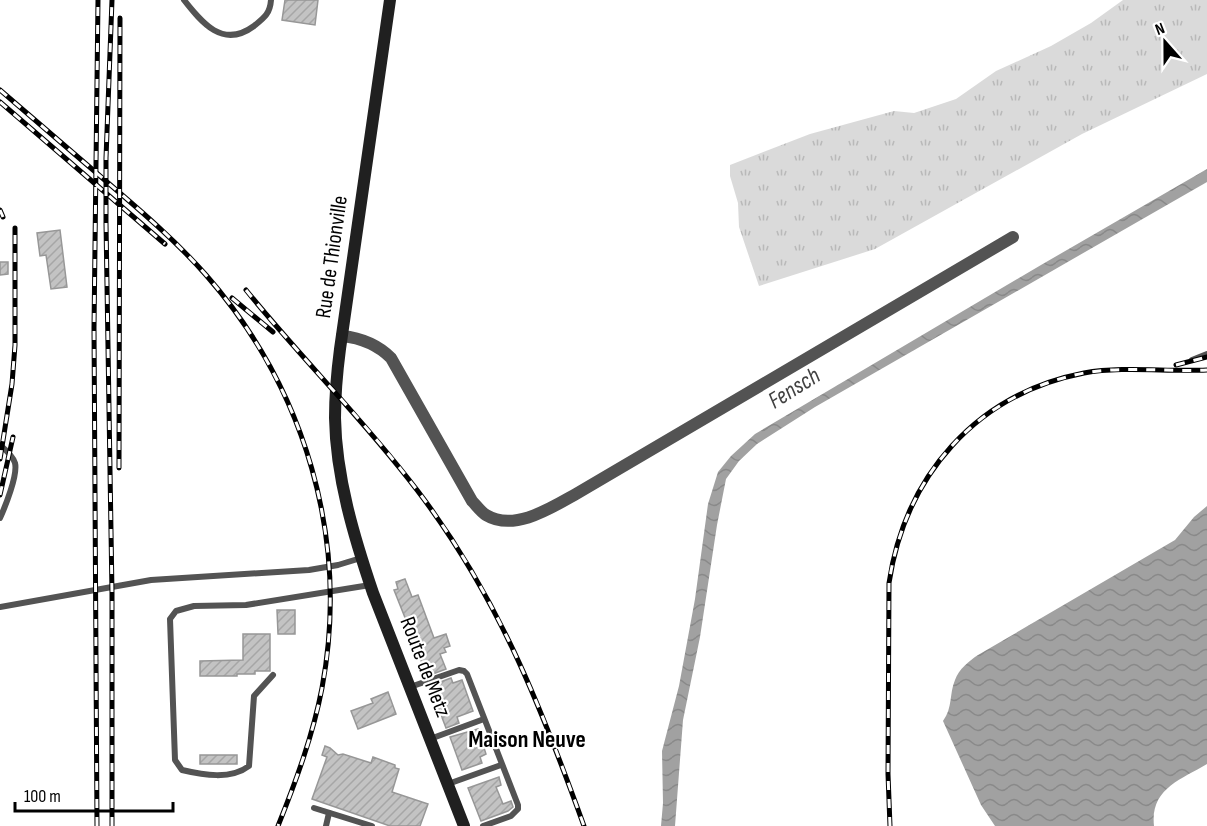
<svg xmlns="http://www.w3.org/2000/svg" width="1207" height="826" viewBox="0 0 1207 826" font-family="'Sofia Sans Condensed',sans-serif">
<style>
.grass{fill:url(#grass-tufts)}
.water{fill:url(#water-waves)}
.building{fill:url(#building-hatch);stroke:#979797;stroke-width:1.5}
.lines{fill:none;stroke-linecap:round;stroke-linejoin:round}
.lane{stroke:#535353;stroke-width:6}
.street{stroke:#535353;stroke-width:12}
.secondary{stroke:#202020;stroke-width:12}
.rail-casing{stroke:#000;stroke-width:5}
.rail{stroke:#fff;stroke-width:3;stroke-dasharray:9;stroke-linecap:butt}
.labels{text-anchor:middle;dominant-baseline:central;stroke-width:4.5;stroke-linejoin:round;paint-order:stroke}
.street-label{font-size:22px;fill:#000;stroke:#fff}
.water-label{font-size:24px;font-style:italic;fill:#424242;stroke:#fff}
.neighbourhood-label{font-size:24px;font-weight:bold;fill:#000;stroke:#fff}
</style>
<defs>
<pattern id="grass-tufts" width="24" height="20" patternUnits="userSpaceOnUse" patternTransform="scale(1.5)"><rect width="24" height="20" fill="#dadada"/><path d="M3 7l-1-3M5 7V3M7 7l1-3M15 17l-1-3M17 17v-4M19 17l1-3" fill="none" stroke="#b9b9b9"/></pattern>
<pattern id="water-waves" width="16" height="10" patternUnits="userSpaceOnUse" patternTransform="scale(1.5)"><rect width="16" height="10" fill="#a1a1a1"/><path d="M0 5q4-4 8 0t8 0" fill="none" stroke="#898989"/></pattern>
<pattern id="building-hatch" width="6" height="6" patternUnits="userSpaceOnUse" patternTransform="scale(1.5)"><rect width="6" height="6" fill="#c3c3c3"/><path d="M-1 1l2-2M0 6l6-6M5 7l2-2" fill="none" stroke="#a6a6a6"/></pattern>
</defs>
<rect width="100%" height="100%" fill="#fff"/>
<polygon class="grass" points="1123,0 1207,0 1207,74 1082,134 875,249 759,286 739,227 738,203 730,176 730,165 810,134 894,111 914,113 956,99 996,71 1051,46 1091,23"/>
<g class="water">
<polygon points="1207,169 1207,182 815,407 757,444 739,461 726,479 717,525 700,637 683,720 675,826 661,826 663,803 662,751 679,686 695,599 708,504 718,472 731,456 755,434 1041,265"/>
<path d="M1207 506V764C1180 780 1150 789 1154 826H995L981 805 943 721C953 707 949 694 955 680 959 669 969 661 978 655L1175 540 1194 517Z"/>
</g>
<g class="building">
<polygon points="285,0 318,0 315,25 282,20"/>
<polygon points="60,230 67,287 51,289 46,255 40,256 37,233"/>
<polygon points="0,262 8,262 8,274 0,275"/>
<polygon points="405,579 412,597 418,595 434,638 446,634 450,646 444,648 446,652 440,654 446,669 430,675 427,668 424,669 413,639 416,637 410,619 406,620 394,590 398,589 396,582"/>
<polygon points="277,610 295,610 295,634 278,634"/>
<polygon points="243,634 270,634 270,671 255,671 255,674 237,674 237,676 200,676 200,661 243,660"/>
<polygon points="451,678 453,683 462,680 473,711 457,717 459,723 446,728 430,686"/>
<polygon points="388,692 396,714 358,729 351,711 373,703 371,699"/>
<polygon points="478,729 486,754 480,757 482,763 462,770 450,737"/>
<polygon points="325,746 330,748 338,755 343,754 371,763 373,757 395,765 395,768 399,769 392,792 428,804 420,826 390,826 312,799 327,757 322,755"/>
<rect x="200" y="755" width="37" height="9"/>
<polygon points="499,777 501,785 496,787 503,804 511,801 513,807 508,811 481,821 468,788"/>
</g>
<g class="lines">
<g class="lane">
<path d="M184 0C202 23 223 49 254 26 264 18 270 14 271 0"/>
<polyline points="1192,360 1207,354"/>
<path d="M0 445C6 450 13 456 15 463 18 475 5 507 0 518"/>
<polyline points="0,607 151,580 309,570 338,565 361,558"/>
<path d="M273 675 254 696 249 766C231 780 203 775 182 770L175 760 170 619 176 611 194 606 246 605 370 585"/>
<polyline points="410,687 459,670 464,671 467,674 518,805 518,809 511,816 483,826"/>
<polyline points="430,739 484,719"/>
<polyline points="448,784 501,765"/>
<polyline points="314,808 372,826"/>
<polyline points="326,826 329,813"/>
</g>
<path class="street" d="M342 336C361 338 378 345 391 358L472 501C476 505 481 512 486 515 514 532 551 508 576 494L1013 237"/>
<path class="secondary" d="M390 0 340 349C337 372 335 395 335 418 336 477 354 537 373 593L464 826"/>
<defs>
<g id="rail">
<path d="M0 90C36 121 71 151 107 182 141 211 176 241 206 275 305 388 350 539 322 688 313 735 296 781 278 826"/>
<polyline points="0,102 165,244"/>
<polyline points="0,210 3,217"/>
<path d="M246 290C301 358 364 420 417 490 497 595 540 704 584 826"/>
<polyline points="232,298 273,332"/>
<polyline points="1176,365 1207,357"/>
<polyline points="0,459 12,384 15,345 15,228"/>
<polyline points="119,468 120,18"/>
<polyline points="0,495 13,437"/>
<polyline points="97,826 94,328 98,0"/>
<polyline points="112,826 112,593 106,223 106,158 112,0"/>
<path d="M890 826 888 774 889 583C905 476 976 394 1084 373 1124 366 1166 372 1207 370"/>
</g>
</defs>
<use href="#rail" class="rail-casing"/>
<use href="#rail" class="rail"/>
</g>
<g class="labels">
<g class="street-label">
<text transform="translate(332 257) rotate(-82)">Rue de Thionville</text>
<text transform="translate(425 667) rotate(69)">Route de Metz</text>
</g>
<g class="water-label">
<text transform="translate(794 388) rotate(-32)">Fensch</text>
</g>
<g class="neighbourhood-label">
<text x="527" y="739">Maison Neuve</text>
</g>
</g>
<g transform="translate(1165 42) rotate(339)" stroke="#ffffff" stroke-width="4.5" paint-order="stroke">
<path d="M0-4.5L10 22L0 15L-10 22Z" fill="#000000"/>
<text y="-9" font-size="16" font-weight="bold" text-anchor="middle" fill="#000000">N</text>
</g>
<path d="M15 802v9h158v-9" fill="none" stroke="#000000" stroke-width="3"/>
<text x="24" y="802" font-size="18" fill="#000000" stroke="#ffffff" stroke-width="4.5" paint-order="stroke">100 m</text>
</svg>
